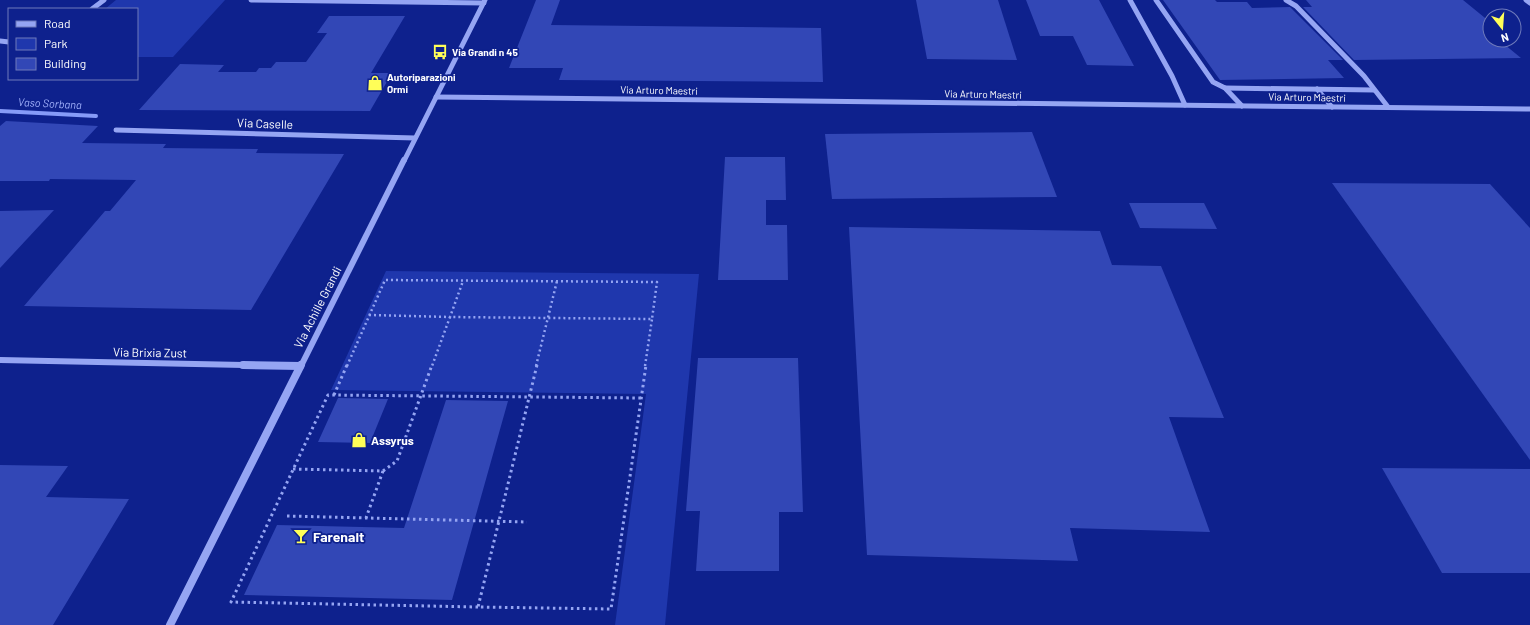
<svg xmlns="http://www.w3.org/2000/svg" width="1530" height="625" viewBox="0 0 1530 625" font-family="Barlow,sans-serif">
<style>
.green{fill:#1f37ad}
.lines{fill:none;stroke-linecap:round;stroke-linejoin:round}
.stream{stroke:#869bf7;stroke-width:4}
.building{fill:#3247b6}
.path-far1{stroke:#95a5f3;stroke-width:2.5;stroke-dasharray:2 3;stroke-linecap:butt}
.path{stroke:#95a5f3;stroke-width:3;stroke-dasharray:2.5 3.5;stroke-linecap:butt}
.minor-far2{stroke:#95a5f3;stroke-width:5}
.minor-far1{stroke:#95a5f3;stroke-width:6}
.minor{stroke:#95a5f3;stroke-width:8}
.labels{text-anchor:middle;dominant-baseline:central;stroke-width:3.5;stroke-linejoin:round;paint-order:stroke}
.far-poi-label{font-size:10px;font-weight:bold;fill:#fff;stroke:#0e218d;text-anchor:start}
.far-street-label{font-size:10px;fill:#fff;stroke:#0e218d}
.far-water-label{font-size:11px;font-style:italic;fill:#a1b0fb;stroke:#0e218d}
.street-label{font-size:12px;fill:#fff;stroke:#0e218d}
.poi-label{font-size:12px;font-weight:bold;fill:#fff;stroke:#0e218d;text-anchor:start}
.near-poi-label{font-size:14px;font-weight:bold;fill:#fff;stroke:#0e218d;text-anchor:start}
</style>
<rect width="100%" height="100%" fill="#0e218d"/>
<g class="green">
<polygon points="116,0 225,0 173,57 137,57 137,9 105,9"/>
<polygon points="386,271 699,274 665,625 615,625 646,394 331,390"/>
</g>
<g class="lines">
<polyline class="stream" points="0,111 96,116"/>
</g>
<g class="building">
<polygon points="536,0 560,0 551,25 821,28 823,82 559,80 563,68 509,68"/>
<polygon points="916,0 998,0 1017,60 927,59"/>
<polygon points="1026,0 1099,0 1134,66 1087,65 1073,36 1040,36"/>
<polygon points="1163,0 1215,0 1217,2 1247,2 1252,8 1290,7 1343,60 1328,60 1344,78 1220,80"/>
<polygon points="1306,0 1463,0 1490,22 1490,40 1499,40 1521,58 1354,60 1303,7 1312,7"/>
<polygon points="329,16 405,16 371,73 392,73 370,111 139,110 180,64 224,65 218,72 256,72 259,68 271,68 276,62 306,62 327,33 317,33"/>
<polygon points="6,121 98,126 82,143 166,144 163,148 258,149 256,153 344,154 251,310 24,306 105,211 110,211 136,180 50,179 49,181 0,181 0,126"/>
<polygon points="1032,132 1057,197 832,199 825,134"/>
<polygon points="725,157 785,157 786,200 766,200 766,225 787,225 788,280 718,280"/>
<polygon points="1332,183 1490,184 1530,228 1530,460"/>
<polygon points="1129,203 1204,203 1217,229 1140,228"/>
<polygon points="54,210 0,268 0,211"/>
<polygon points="849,227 1100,231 1112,265 1161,266 1224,418 1169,417 1210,532 1070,528 1078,561 867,555"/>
<polygon points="698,358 798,358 803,512 779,512 779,571 696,571 700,511 686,511"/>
<polygon points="338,398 388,399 370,443 318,442"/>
<polygon points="446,400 508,401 452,600 244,595 277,525 404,528"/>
<polygon points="0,465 68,466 46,497 129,499 53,625 0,625"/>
<polygon points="1382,468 1530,469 1530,573 1442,573"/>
</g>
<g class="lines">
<g class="path-far1">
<polyline points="369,315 450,317 463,281"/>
<polyline points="347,366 385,280 657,282 652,319 450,317 432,366"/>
<polyline points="536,366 557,281"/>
<polyline points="645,366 652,319"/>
</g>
<g class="path">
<polyline points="537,365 478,607 611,609 646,365"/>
<polyline points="334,395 347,365"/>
<polyline points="293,469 383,471 366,518"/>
<polyline points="383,471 397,461 432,365"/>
<polyline points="287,516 527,522"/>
<polyline points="478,607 231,602 328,395 641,398"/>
</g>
<g class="minor-far2">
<polyline points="251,0 484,3"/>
<polyline points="1130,0 1172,76 1185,105"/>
<polyline points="1156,0 1213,82 1225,88 1242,106"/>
<polyline points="1286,0 1296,6 1364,76 1388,107"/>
<polyline points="1526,0 1530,3"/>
<polyline points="92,9 104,0"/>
<polyline points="0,41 9,42"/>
<polyline points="1225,88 1374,90"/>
<polyline points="1317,89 1332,107"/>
<polyline points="436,97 1530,109"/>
<polyline points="116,130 415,138"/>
<polyline points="404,161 485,0"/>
</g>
<g class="minor-far1">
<polyline points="0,360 293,366"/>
<polyline points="301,366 404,160"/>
</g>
<g class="minor">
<polyline points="243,365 300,366"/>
<polyline points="170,625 301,365"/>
</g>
</g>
<defs>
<symbol id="bus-bare" viewBox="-9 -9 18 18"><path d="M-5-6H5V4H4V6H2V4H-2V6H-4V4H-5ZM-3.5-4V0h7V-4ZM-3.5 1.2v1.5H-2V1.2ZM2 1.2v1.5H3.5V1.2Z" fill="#fffe58" stroke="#0e218d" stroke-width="2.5" paint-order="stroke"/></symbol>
<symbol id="shop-bare" viewBox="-9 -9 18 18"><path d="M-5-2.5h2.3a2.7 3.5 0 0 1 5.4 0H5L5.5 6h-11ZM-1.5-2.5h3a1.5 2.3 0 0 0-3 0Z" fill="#fffe58" stroke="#0e218d" stroke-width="2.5" paint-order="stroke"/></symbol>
<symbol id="bar-bare" viewBox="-9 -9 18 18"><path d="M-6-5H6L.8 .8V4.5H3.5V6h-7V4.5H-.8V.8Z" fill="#fffe58" stroke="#0e218d" stroke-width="2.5" paint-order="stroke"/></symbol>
</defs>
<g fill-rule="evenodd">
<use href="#bus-bare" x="429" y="41" width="22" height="22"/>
<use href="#shop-bare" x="364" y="72" width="22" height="22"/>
<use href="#shop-bare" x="348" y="429" width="22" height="22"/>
<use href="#bar-bare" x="290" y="525" width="22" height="22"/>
</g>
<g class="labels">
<g class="far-poi-label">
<text x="452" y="52">Via Grandi n 45</text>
<text x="387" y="77">Autoriparazioni<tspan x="387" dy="12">Ormi</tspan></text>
</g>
<g class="far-street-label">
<text transform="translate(659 90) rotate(1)">Via Arturo Maestri</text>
<text transform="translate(983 94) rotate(1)">Via Arturo Maestri</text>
<text transform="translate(1307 97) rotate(1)">Via Arturo Maestri</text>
</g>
<g class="far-water-label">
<text transform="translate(50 103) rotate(3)">Vaso Sorbana</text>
</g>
<g class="street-label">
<text transform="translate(265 123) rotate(2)">Via Caselle</text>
<text transform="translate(317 307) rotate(-63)">Via Achille Grandi</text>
<text transform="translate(150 352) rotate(1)">Via Brixia Zust</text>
</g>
<g class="poi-label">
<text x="371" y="440">Assyrus</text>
</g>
<g class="near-poi-label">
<text x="313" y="536">Farenait</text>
</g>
</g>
<rect x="8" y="8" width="130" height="72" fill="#0e218d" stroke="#6e7abb"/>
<rect x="16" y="21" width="20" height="6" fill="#95a5f3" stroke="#6e7abb"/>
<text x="44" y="28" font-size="12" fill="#ffffff">Road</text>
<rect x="16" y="38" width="20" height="12" fill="#1f37ad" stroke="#6e7abb"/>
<text x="44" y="48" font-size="12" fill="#ffffff">Park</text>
<rect x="16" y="58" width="20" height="12" fill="#3247b6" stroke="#6e7abb"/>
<text x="44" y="68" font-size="12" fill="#ffffff">Building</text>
<g transform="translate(1502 28) rotate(163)"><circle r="19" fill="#0e218d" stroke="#6e7abb"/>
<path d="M0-3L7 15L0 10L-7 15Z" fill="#fffe58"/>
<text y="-6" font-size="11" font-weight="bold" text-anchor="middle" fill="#ffffff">N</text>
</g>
</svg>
